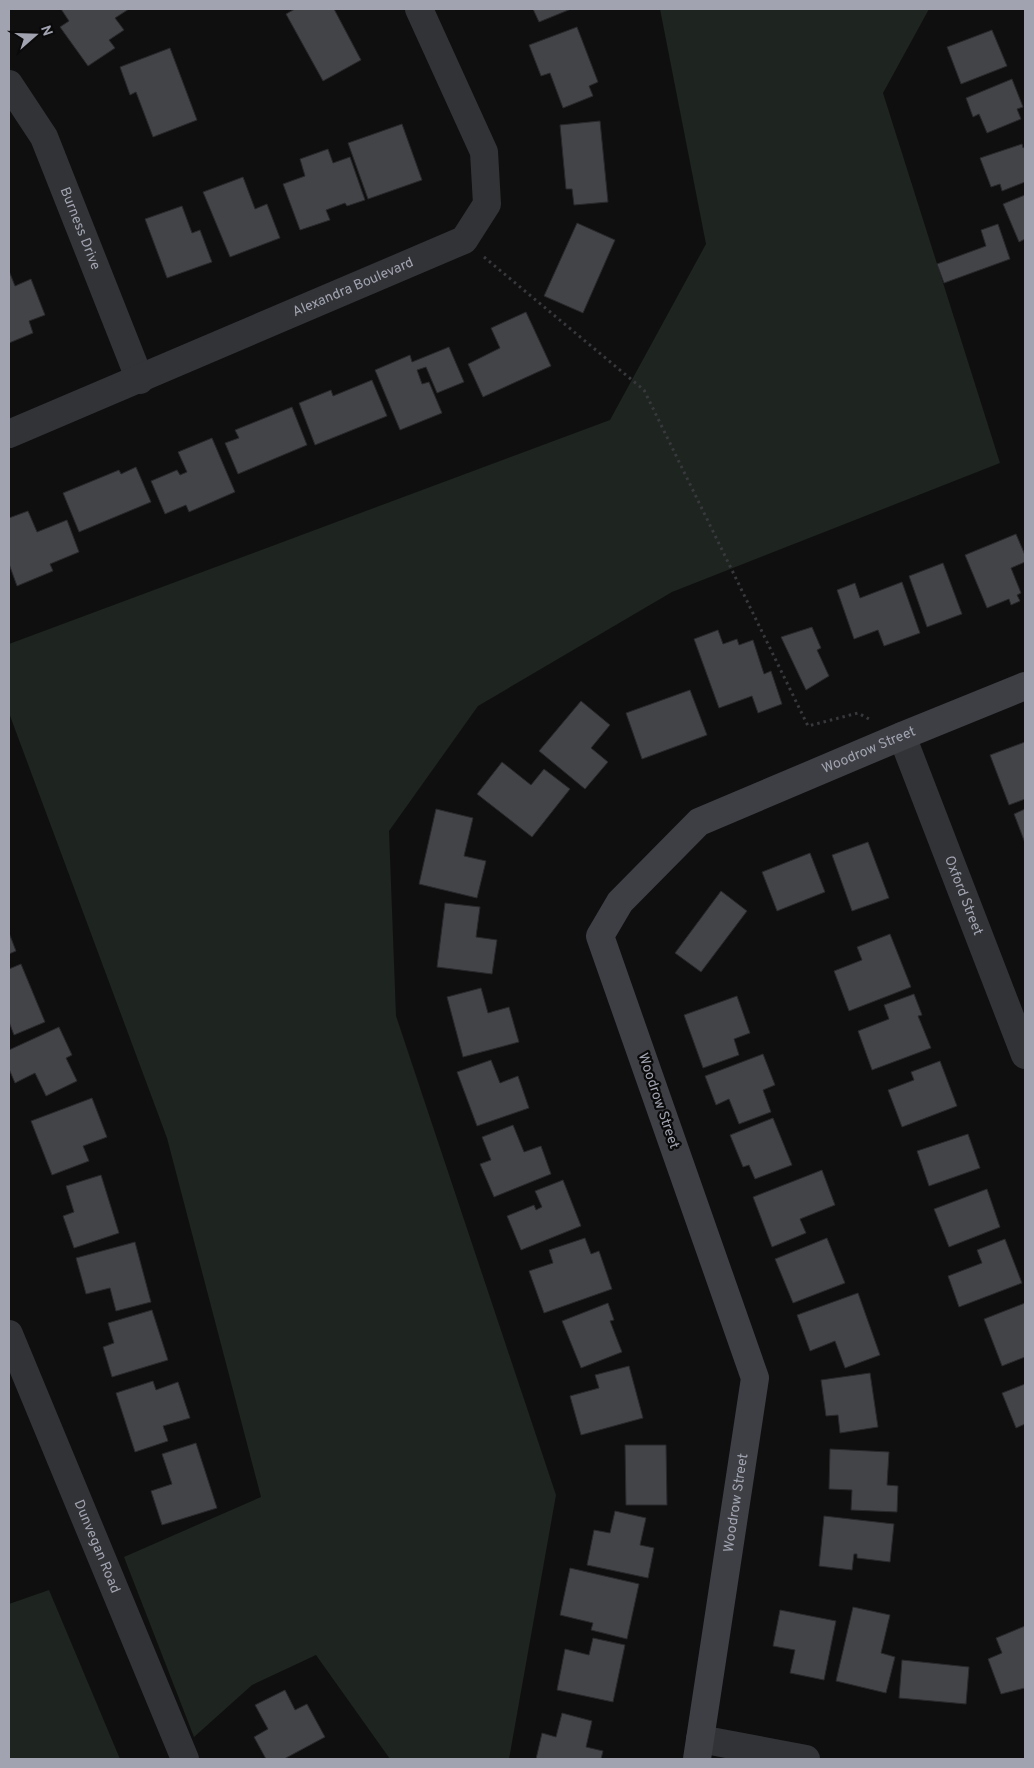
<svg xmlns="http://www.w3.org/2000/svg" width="1034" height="1768" viewBox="0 0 1034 1768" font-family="Overpass,sans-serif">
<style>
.green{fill:#1e241f}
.building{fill:#434448;stroke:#29292c}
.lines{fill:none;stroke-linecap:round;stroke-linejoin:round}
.path{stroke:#38393d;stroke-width:3;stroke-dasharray:2.5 4;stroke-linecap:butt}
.street{stroke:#323337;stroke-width:28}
.secondary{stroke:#3e3f44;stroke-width:28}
.labels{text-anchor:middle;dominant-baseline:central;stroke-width:4.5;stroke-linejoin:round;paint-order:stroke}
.street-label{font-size:14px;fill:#a1a4b0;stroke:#0a0a0b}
</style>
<rect width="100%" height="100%" fill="#0f0f10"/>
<g class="green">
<polygon points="660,9 929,9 883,93 1000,463 672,592 478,706 389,831 396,1016 556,1495 509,1759 390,1759 316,1655 252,1685 194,1737 124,1557 261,1497 167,1138 9,713 9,644 610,420 706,244"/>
<polygon points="49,1590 120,1759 9,1759 9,1604"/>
</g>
<g class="building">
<polygon points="61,9 129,9 115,18 124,30 109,40 115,48 88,66 60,27 69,21"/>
<polygon points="295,9 334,9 361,60 323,81 286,14"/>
<polygon points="533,9 571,9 539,22"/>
<polygon points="577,27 598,82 589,86 593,96 563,108 550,73 541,76 529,45"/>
<polygon points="992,30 1007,66 961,84 947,47"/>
<polygon points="170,48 197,120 153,137 136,92 130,95 120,67"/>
<polygon points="1012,79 1023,107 1017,109 1021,119 987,133 979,114 973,117 966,98"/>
<polygon points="600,121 608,202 574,205 572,189 566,189 560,125"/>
<polygon points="402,124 422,180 368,199 348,143"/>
<polygon points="1022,144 1023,148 1025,147 1025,182 1002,191 1000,184 991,187 980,158"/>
<polygon points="328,149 333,163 350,157 365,200 347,206 345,203 326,210 330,220 300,230 283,184 305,176 300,159"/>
<polygon points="243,177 255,209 267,204 280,238 230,257 203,192"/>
<polygon points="1025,195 1025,239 1019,242 1003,204"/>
<polygon points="182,206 192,233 200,230 212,262 167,278 145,219"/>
<polygon points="577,223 615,240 583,313 544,296"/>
<polygon points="998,224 1010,259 944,283 937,264 986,246 981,230"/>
<polygon points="9,271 15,286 31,279 45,315 29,321 33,333 9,343"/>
<polygon points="526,312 551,366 483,397 468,364 500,348 491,328"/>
<polygon points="449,347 464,382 437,393 426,367 417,370 422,384 429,382 442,413 400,430 375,370 410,355 412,362"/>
<polygon points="372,380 387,416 315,445 299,403 331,390 333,396"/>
<polygon points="292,407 307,445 238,474 225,443 239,438 235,430"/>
<polygon points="212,438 235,492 189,512 186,505 165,514 151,481 177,470 180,475 187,472 178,452"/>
<polygon points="136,467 151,502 79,532 63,493 119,470 121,474"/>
<polygon points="28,511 37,532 67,520 79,552 50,564 53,571 17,586 9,564 9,518"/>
<polygon points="1016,534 1025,555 1025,562 1011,568 1021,593 1017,595 1020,601 1011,605 1009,599 987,608 965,555"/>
<polygon points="943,563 962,614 927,627 909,576"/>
<polygon points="902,582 920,633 884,646 878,630 854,639 837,590 855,583 860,598"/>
<polygon points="812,627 821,648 817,650 829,676 806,690 781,637"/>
<polygon points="718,630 723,644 737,639 739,645 753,640 764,674 771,671 782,704 758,713 752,696 719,708 694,639"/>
<polygon points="690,690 707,735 642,759 626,713"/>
<polygon points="581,701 610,725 591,748 608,762 585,789 539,751"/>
<polygon points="1025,742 1025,799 1009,805 990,755"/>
<polygon points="502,762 531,785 544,769 570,789 532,837 477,794"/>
<polygon points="436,809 473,818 464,856 486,861 477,898 419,884"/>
<polygon points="1025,809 1025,843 1014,814"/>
<polygon points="868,842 889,898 852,911 832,855"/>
<polygon points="810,853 825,892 777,911 762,872"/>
<polygon points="721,891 747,911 701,972 675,953"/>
<polygon points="445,903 480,907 476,937 497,940 492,974 437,967"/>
<polygon points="9,933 16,951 9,954"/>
<polygon points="890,934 911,987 849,1011 834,971 862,960 857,947"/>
<polygon points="21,964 45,1022 14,1035 9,1022 9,969"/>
<polygon points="481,988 488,1013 509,1007 519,1042 463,1057 447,997"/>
<polygon points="914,994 922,1015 918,1016 931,1048 872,1070 858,1031 889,1019 884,1005"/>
<polygon points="737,996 750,1033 734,1039 739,1055 703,1068 684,1015"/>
<polygon points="59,1027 72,1055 66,1058 77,1081 46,1096 35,1073 15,1083 9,1069 9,1050"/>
<polygon points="763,1054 775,1085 763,1090 771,1112 739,1124 729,1099 716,1105 705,1076"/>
<polygon points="491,1060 500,1083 518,1076 529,1108 477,1126 457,1072"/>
<polygon points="940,1061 957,1106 902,1127 888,1090 914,1080 911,1072"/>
<polygon points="92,1098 107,1137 83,1146 89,1161 52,1175 31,1121"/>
<polygon points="773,1118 792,1165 755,1179 749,1165 743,1167 730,1135"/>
<polygon points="513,1125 524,1152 541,1146 551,1174 494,1197 480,1164 491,1160 482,1137"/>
<polygon points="968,1134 980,1168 929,1186 917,1151"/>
<polygon points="822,1170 835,1205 800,1219 806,1233 772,1247 753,1197"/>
<polygon points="101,1175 119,1233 74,1248 63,1216 74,1212 66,1186"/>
<polygon points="563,1180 581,1226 521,1250 507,1216 534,1205 536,1210 542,1207 535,1191"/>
<polygon points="987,1189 1000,1227 949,1247 934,1209"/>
<polygon points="585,1238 591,1254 599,1251 612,1289 544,1313 529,1271 553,1263 549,1250"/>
<polygon points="827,1238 845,1283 793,1303 775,1259"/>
<polygon points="1005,1239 1022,1283 959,1307 948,1276 982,1263 977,1250"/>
<polygon points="135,1242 151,1302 116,1311 110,1288 86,1294 76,1258"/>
<polygon points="858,1293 880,1355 845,1368 835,1341 810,1351 797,1315"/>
<polygon points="608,1303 614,1320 610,1321 622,1352 581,1368 562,1321"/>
<polygon points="1025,1303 1025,1357 1002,1366 984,1319"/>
<polygon points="152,1310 168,1360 112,1377 103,1347 114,1343 108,1323"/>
<polygon points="629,1366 643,1418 581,1435 570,1396 599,1388 595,1375"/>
<polygon points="870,1373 878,1427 840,1433 838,1415 826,1416 821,1380"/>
<polygon points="153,1381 156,1390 178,1382 190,1418 163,1426 168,1441 135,1452 116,1393"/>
<polygon points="1025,1384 1025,1424 1016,1428 1002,1393"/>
<polygon points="196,1443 217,1508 162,1525 151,1491 172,1484 162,1454"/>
<polygon points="625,1445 666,1445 667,1505 626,1505"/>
<polygon points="830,1449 889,1452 887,1485 898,1486 897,1512 851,1510 852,1490 829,1489"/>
<polygon points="615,1511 646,1518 640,1545 654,1548 648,1578 587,1565 594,1530 610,1533"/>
<polygon points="824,1516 894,1524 890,1562 857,1558 857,1554 854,1554 852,1570 819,1566"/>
<polygon points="570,1568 639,1584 627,1639 591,1630 593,1623 560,1615"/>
<polygon points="853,1607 890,1615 881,1653 895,1657 886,1693 836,1681"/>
<polygon points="780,1610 836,1621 824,1680 790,1673 795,1650 773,1646"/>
<polygon points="1025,1626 1025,1688 1001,1694 988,1659 1002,1653 996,1638"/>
<polygon points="593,1638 625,1645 613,1702 557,1690 565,1649 589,1655"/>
<polygon points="902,1660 969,1667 966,1704 899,1698"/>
<polygon points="285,1690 295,1710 307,1704 325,1737 284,1759 266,1759 254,1737 268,1729 255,1705"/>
<polygon points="562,1713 592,1721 586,1747 603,1751 601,1759 536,1759 542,1733 556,1737"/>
</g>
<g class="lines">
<polyline class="path" points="484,257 644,390 808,726 858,713 869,719"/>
<g class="street">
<path id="s1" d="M9 84 44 137 140 380"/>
<path id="s2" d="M9 434 464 240 487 204 484 152 419 9"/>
<path id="s3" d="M902 736 1025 1055"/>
<path id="s4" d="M9 1334 185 1759"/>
<polyline points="700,1739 806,1759"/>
</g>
<path class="secondary" id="s5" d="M697 1759 755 1378 600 936 620 902 699 822 902 736 1025 686"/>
</g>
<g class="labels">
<g class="street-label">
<text stroke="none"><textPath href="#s1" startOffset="162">Burness Drive</textPath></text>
<text stroke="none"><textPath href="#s2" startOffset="374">Alexandra Boulevard</textPath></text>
<text stroke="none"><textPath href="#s5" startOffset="1190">Woodrow Street</textPath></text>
<text stroke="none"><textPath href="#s3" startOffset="171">Oxford Street</textPath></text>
<text transform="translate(658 1101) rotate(71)">Woodrow Street</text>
<text stroke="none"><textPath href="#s5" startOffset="259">Woodrow Street</textPath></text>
<text stroke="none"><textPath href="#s4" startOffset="230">Dunvegan Road</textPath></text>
</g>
</g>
<rect width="1034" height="1768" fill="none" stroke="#a1a4b0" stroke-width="20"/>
<g transform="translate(35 35) rotate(70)" stroke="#0a0a0b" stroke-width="4" paint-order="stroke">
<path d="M0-4L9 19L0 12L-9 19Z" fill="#a1a4b0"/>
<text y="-8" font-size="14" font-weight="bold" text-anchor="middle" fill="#a1a4b0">N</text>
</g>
</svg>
